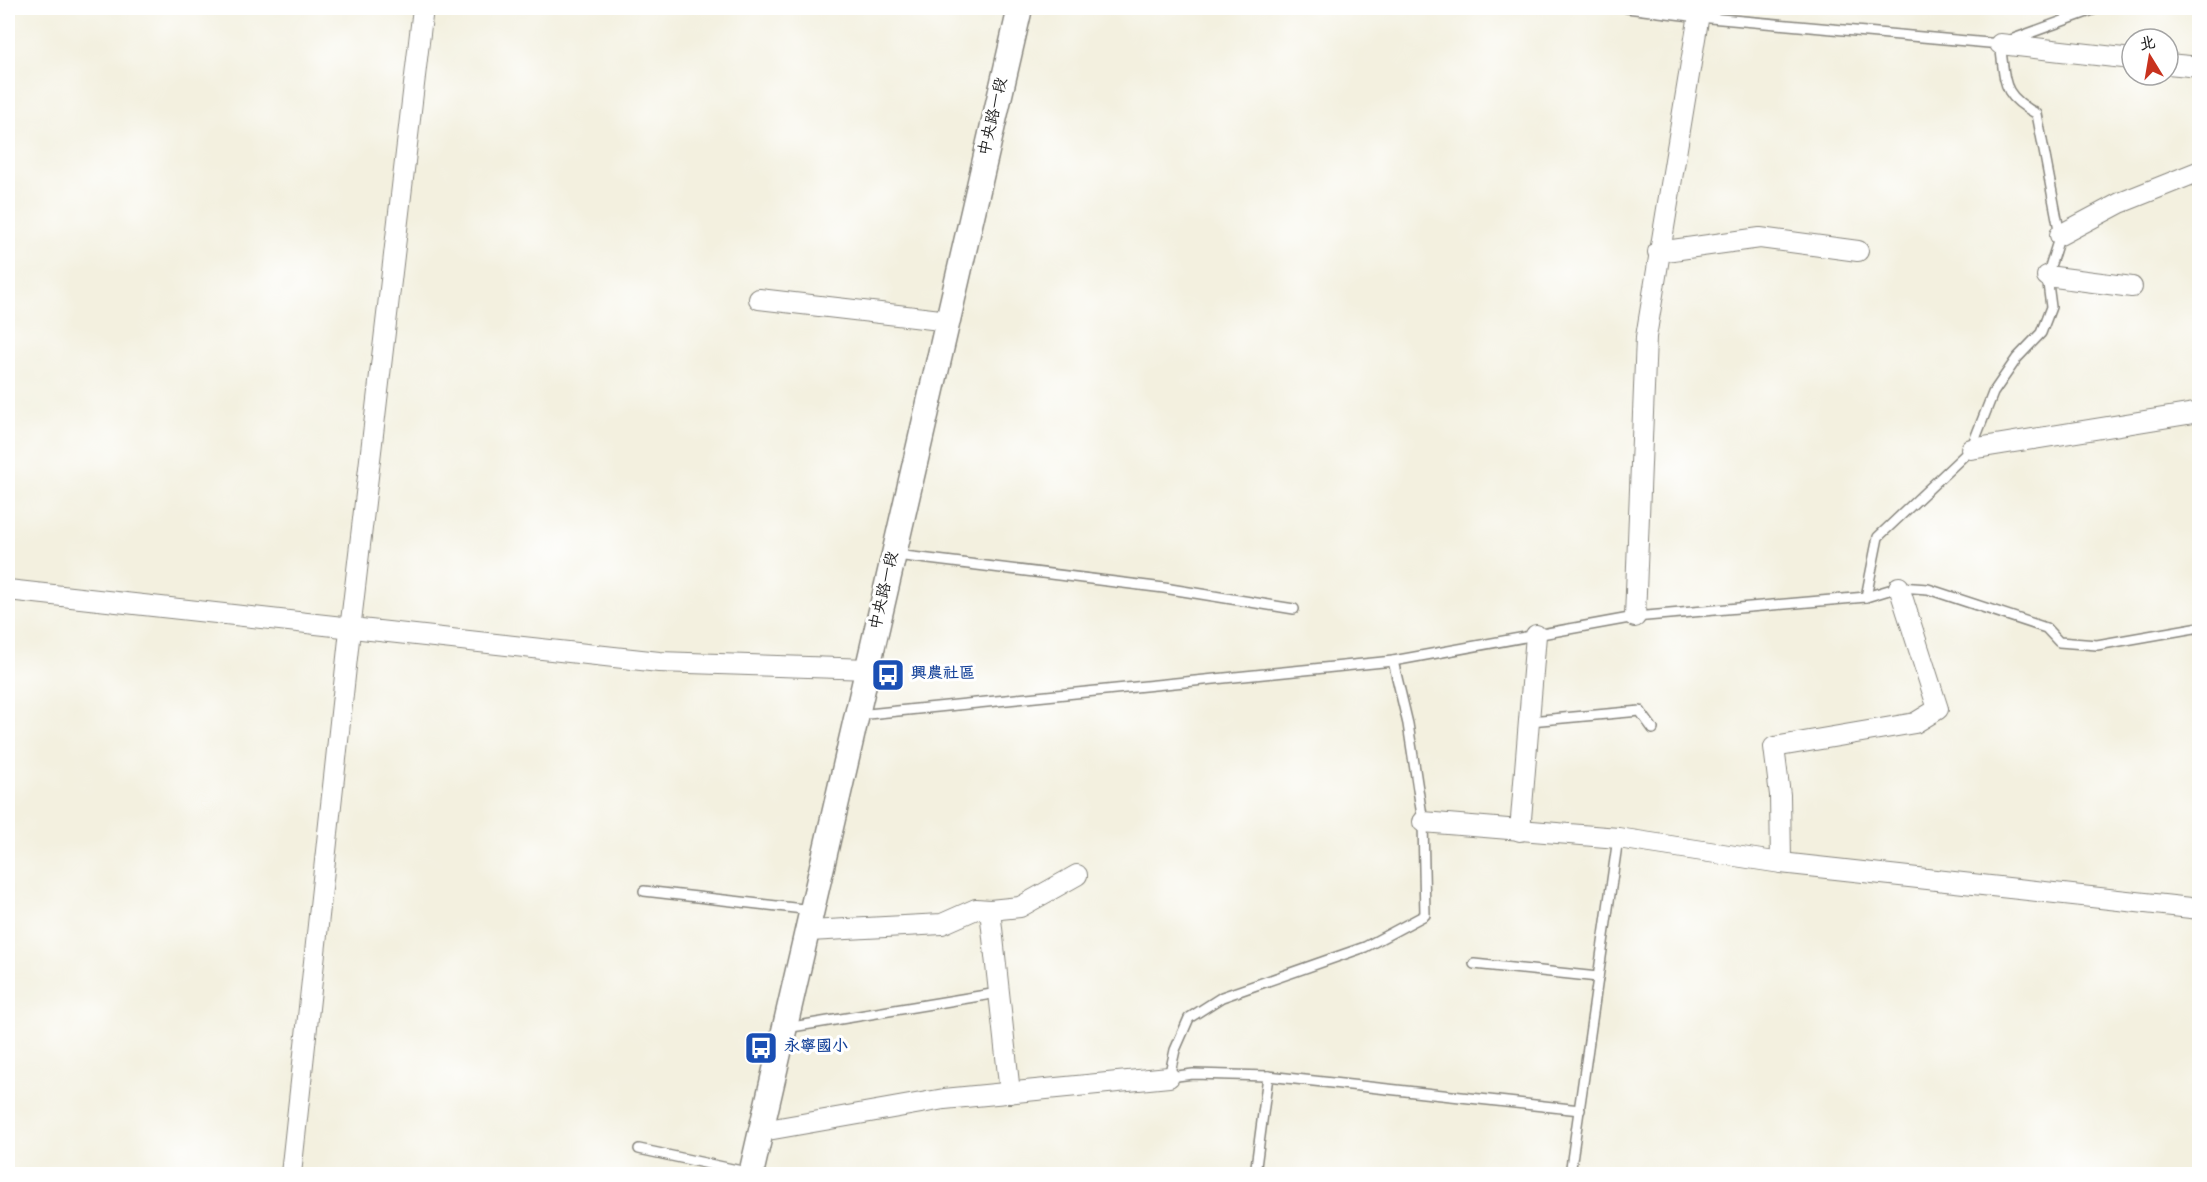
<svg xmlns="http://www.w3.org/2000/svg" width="2207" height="1182" viewBox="0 0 2207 1182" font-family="'Gochi Hand','LXGW WenKai TC',sans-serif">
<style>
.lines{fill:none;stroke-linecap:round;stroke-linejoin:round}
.service-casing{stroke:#88867e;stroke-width:12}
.minor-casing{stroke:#88867e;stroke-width:22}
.tertiary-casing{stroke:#88867e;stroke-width:27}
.service{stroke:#fff;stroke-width:9}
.minor{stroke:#fff;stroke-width:20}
.tertiary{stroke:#fff;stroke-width:24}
.labels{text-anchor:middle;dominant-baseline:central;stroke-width:6;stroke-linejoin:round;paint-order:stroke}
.street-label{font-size:16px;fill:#1c1c1c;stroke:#fff}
.transit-label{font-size:16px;font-weight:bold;fill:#164399;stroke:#fff;text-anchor:start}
</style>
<rect width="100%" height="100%" fill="#fff"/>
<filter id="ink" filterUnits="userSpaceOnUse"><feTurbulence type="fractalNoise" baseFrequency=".0167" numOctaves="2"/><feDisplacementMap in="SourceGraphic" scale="12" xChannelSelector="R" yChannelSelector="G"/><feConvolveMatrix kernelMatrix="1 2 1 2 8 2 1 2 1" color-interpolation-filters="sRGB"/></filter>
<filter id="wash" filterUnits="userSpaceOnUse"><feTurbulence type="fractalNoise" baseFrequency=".008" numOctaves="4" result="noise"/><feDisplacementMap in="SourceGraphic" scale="24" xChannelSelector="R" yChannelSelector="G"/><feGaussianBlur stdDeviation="1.35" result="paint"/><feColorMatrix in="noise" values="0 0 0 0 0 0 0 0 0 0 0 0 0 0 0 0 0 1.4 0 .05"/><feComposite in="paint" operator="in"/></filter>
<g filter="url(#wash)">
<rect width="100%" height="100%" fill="#f3f0df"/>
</g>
<g filter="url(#ink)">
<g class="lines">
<defs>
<g id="service">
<polyline points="1627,8 1699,17 2000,44 2098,8"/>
<polyline points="896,555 1164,588 1294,609"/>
<path d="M1866 597 1878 537 1971 449 1993 393 2017 358 2041 333 2051 307 2047 276 2060 235 2037 114C2000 94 2006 82 2000 44"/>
<polyline points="1393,661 1408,724 1423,822 1425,915 1365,947 1222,997 1189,1018 1175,1050 1169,1077 1193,1074 1268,1076 1580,1110"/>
<polyline points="858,715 1393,661 1635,617 1866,597 1899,587 1928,589 2046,628 2059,642 2097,645 2200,627"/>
<polyline points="1530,721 1640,711 1653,729"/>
<polyline points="644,891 812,910"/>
<polyline points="1474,964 1598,977"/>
<polyline points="786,1028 998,993"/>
<polyline points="639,1149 751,1173"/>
<polyline points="1255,1174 1268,1076"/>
<polyline points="1570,1174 1618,838"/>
</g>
<g id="minor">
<polyline points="2000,44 2132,59"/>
<polyline points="2168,64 2200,67"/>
<polyline points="2060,235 2120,203 2200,171"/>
<polyline points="1658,252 1760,238 1858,251"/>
<polyline points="2047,276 2132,287"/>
<polyline points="759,299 949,321"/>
<polyline points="1971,449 2200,412"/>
<polyline points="8,590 659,662 869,669"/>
<polyline points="1635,617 1646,337 1700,8"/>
<polyline points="1423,822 1618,838 1781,863 2200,909"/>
<polyline points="1520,831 1536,635"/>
<polyline points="1781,863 1780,795 1774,747 1915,723 1938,709 1899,587"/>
<polyline points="990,910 1020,907 1077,875"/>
<polyline points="809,931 942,924 976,909 990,910 1010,1093"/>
<polyline points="762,1131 944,1099 1169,1077"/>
<polyline points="291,1174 350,630 423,8"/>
</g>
<polyline id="tertiary" points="751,1174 1020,8"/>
</defs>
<use href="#service" class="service-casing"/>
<use href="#minor" class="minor-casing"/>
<use href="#tertiary" class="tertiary-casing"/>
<use href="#service" class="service"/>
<use href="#minor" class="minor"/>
<use href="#tertiary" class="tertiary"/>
</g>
</g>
<defs>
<symbol id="bus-square" viewBox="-11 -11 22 22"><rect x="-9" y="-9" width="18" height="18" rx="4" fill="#1a4fb4" stroke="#fff"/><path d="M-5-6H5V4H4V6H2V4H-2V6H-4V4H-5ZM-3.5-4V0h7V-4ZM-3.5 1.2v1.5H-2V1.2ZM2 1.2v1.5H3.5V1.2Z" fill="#fff"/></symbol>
</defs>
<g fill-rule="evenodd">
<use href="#bus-square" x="869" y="656" width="38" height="38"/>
<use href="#bus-square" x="742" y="1029" width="38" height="38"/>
</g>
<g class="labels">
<g class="street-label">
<text transform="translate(995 117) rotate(-77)">中央路一段</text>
<text transform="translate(886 591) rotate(-77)">中央路一段</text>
</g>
<g class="transit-label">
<text x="911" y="675">興農社區</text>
<text x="784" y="1048">永寧國小</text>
</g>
</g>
<rect width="2207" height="1182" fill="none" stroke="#fff" stroke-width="30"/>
<g transform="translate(2150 57) rotate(349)"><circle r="28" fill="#ffffff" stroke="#a4a4a4" stroke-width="1.5"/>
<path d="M0-4.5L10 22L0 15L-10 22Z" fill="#c8321e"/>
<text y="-9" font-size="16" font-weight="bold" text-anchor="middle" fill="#1c1c1c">北</text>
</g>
</svg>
